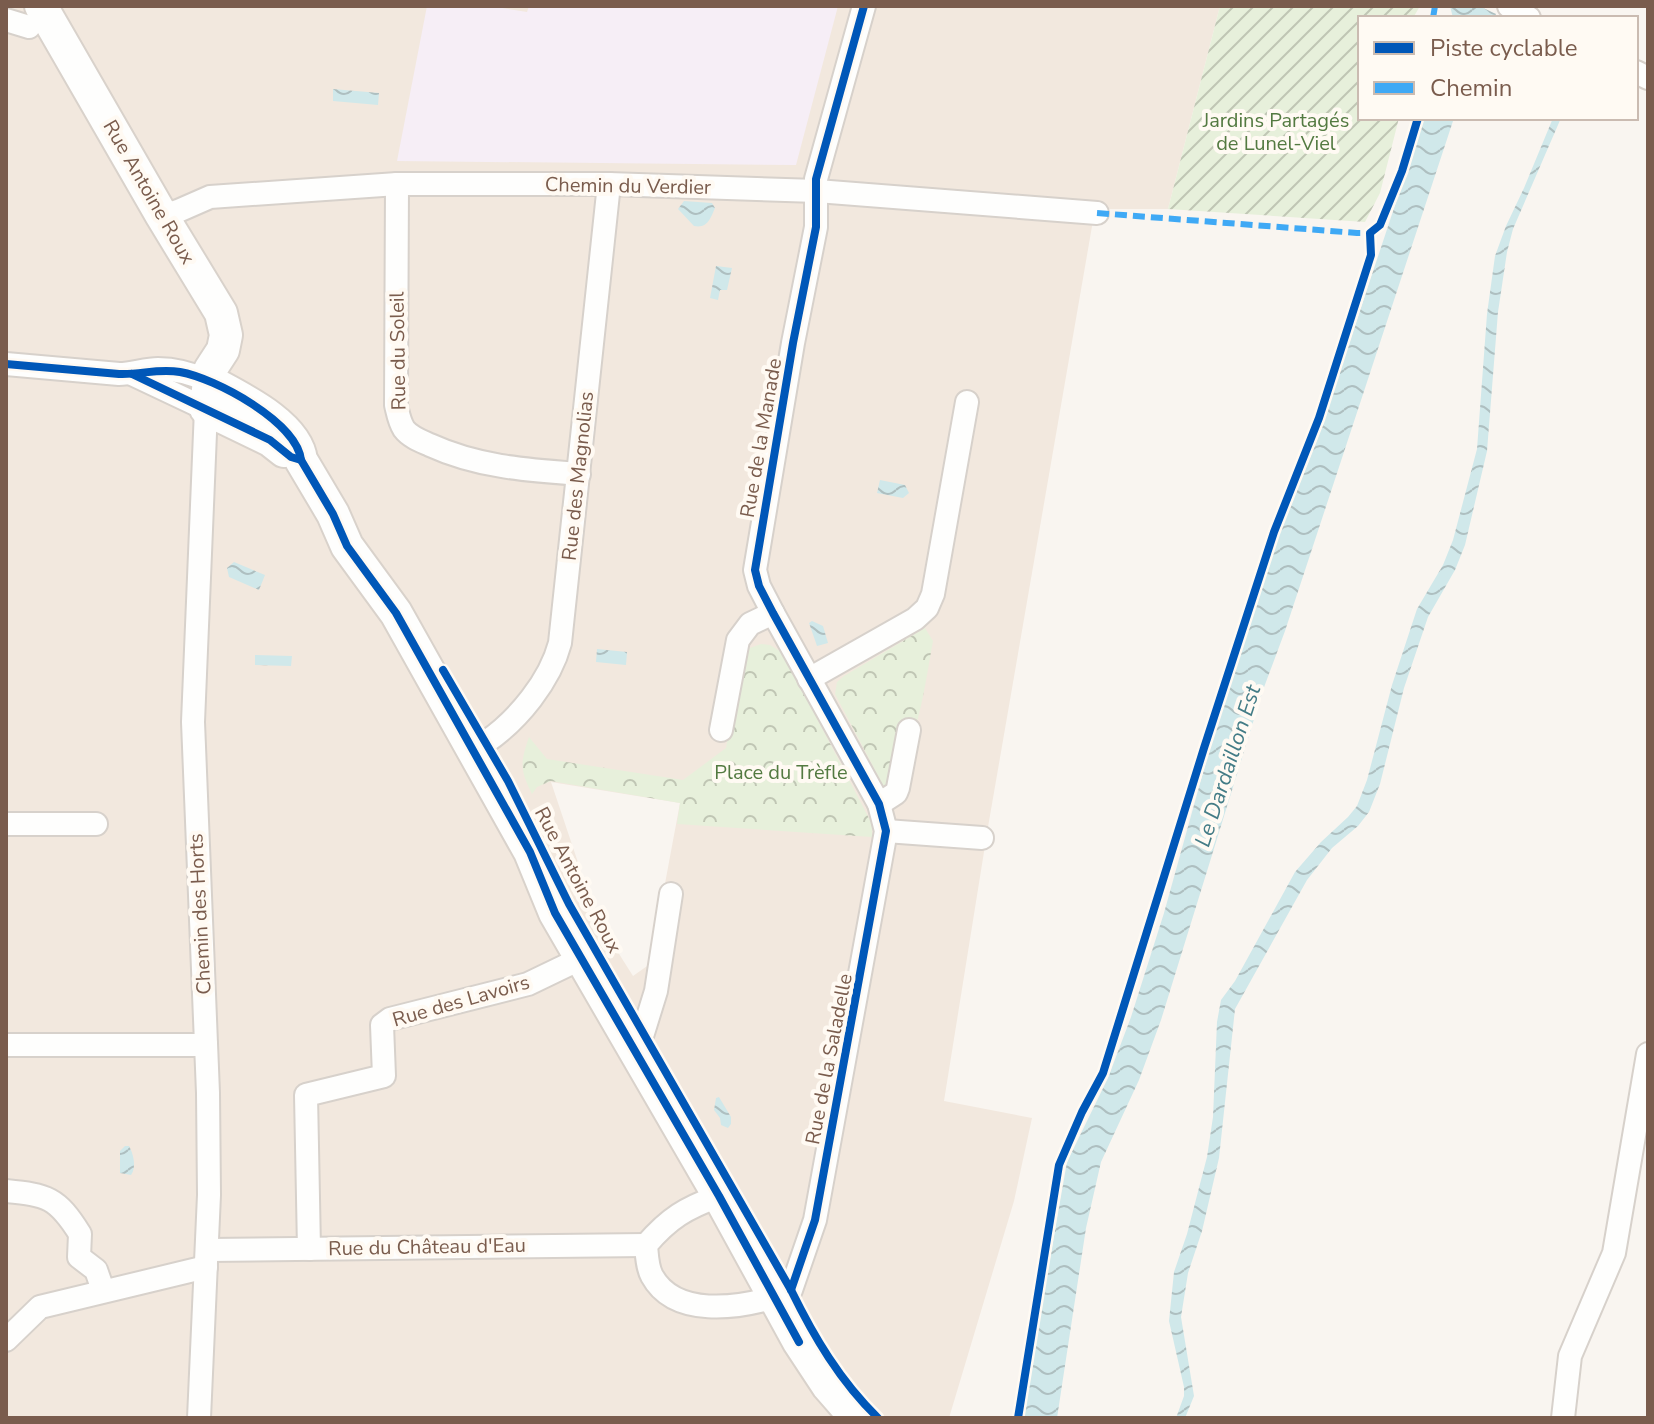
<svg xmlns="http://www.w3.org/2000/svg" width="1654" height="1424" viewBox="0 0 1654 1424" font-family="'Nunito Sans',sans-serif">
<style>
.residential{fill:#f2e8de;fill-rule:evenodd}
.education{fill:#f6eef6}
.forest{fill:url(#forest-crowns)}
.garden{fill:url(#garden-furrows)}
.water{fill:url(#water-waves)}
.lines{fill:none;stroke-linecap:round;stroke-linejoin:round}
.street-casing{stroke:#d7d1cb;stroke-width:26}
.secondary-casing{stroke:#d9d2cb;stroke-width:36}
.street{stroke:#fefefd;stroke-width:22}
.secondary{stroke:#fefefd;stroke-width:32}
.quiet{stroke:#3fa9f5;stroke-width:6;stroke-dasharray:12 6;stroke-linecap:butt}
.cycleway-casing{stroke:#fffaf3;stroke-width:13}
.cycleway{stroke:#0057b8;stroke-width:8}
.labels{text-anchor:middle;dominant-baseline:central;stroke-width:8;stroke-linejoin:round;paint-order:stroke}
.park-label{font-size:20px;fill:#537a41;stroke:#fffaf3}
.street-label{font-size:20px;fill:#7a5c4d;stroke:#fffaf3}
.water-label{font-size:22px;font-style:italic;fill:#437c86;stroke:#fffaf3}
</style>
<defs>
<pattern id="forest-crowns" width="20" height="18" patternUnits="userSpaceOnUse" patternTransform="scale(2)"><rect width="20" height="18" fill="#e7f0db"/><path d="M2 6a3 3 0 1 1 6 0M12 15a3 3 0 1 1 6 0" fill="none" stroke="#c0c6b4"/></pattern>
<pattern id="garden-furrows" width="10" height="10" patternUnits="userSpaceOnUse" patternTransform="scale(2)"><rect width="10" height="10" fill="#e7f0db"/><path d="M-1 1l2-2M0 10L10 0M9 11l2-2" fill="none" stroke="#c0c6b4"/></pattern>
<pattern id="water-waves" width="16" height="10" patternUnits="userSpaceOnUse" patternTransform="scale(2)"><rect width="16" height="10" fill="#d0e8ea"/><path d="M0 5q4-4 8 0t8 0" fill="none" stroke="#aebfc0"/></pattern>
</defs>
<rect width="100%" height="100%" fill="#f9f5f0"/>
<path class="residential" d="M6 6H1220L1168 209H1095L988 827 944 1101 1032 1118 1014 1201 949 1418H6ZM551 782 680 803 650 964 633 976 597 919Z"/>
<polygon class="education" points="427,6 490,6 527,12 529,6 838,6 796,165 397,161"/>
<g class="forest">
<path d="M925 628 933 641C925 684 916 759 885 789L835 694 837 682 844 676Z"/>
<path d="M761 644 770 645 783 653 872 824V837L677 824 680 803 551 781 537 787 532 794C520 770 520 763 529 737L547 759 683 780 726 748 742 655 747 649Z"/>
</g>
<polygon class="garden" points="1220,6 1420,6 1413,18 1360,18 1360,118 1399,118 1380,193 1365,222 1168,209"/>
<g class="water">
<polygon points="1450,6 1479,6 1496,14 1494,18 1453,18"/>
<polygon points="333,89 379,93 378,105 333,101"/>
<polygon points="1424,118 1454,118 1285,631 1263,690 1161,1020 1139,1080 1101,1162 1086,1228 1057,1418 1022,1418 1067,1162 1108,1078 1131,1017 1164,913 1209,751 1279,535 1317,440"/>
<polygon points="1553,118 1561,118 1513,229 1507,252 1498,312 1487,451 1465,545 1455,570 1428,617 1404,688 1380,784 1369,812 1358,826 1332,848 1307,880 1235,1009 1219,1158 1202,1231 1188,1273 1181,1317 1194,1396 1185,1418 1176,1418 1184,1396 1184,1387 1169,1321 1174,1272 1187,1234 1207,1157 1213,1117 1217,1022 1221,1000 1235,981 1295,872 1321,842 1348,817 1357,806 1367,780 1392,685 1417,609 1443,565 1453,540 1477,449 1487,314 1495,256 1506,226 1524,188"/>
<path d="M684 201 712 203 715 208C711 217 708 229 694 226L678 209Z"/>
<polygon points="716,266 732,268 727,290 720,290 718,300 710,298"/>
<polygon points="880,480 905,485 909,493 903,498 877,493"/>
<polygon points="234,562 265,575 259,590 229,577 227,568"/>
<polygon points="812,621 823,626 828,643 817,646 809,623"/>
<polygon points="597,649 627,652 626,665 596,662"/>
<polygon points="255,655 292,656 291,666 255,665"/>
<polygon points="719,1097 731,1117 731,1124 728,1128 721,1125 720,1118 714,1110 716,1098"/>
<path d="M125 1146H129C133 1153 137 1167 131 1175L120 1173V1151Z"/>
</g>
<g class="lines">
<defs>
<g id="street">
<polyline points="1509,6 1529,18"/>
<polyline points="6,20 29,27"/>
<polyline points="1636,72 1648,78"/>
<path d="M397 184 396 405C398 413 399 421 404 429 410 437 421 441 430 445 478 467 527 470 579 474"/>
<polyline points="162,216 178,211 210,197 397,184 609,184 817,191 1097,213"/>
<path d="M6 364 119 374C132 374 145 369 158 369 176 369 193 374 209 381"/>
<polyline points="132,374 206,409 193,722 208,1093 209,1195 199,1418"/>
<polyline points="809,679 915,619 927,608 933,594 967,402"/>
<polyline points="721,730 738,640 750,624 773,613"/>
<path d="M486 742C518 720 550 681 560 643L609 184"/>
<polyline points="879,804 896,793 898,788 909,730"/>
<polyline points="6,824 96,824"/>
<polyline points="886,831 982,838"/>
<polyline points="643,1033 656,991 671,894"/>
<polyline points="6,1045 206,1045"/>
<path d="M6 1191C47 1195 57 1197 80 1234L79 1257 96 1270 103 1290"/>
<path d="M719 1196C686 1208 669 1218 646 1245 647 1255 647 1267 652 1276 675 1318 738 1308 775 1297"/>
<polyline points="309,1249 306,1095 384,1076 382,1025 390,1019 528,984 582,958"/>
<polyline points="209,1250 646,1245"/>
<polyline points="791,1290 815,1220 886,831 879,804 773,613 759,586 755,570 793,343 816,227 816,179 864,6"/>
<polyline points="6,1340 40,1307 206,1267"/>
<polyline points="1563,1418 1570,1356 1614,1253 1648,1054"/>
</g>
<g id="secondary">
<polyline points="41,6 162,216 221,313 226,335 223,350 210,370 206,409 270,440 284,451"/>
<path d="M209 381C238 397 297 424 301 460L333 514 347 546 396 613 530 852 555 913 719 1196 799 1342 828 1386 856 1418"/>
</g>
</defs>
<use href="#street" class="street-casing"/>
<use href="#secondary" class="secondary-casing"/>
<use href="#street" class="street"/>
<use href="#secondary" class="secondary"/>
<g class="quiet">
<polyline points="1433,18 1435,6"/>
<polyline points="1097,213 1357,233 1370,233 1375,229"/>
</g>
<defs>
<g id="cycleway">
<path d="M6 364 119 374C141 375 158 368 180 372 215 378 297 422 301 460L333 514 347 546 396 613 530 852 555 913 719 1196 799 1342"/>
<polyline points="132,374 270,440 291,457 301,460"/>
<path d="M443 670 508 781 569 904 791 1290C814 1337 840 1381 878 1418"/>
<polyline points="791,1290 815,1220 886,831 879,804 773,613 759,586 755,570 793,343 816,227 816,179 864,6"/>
<polyline points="1018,1418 1059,1165 1082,1112 1103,1073 1204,748 1274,532 1319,418 1371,255 1370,233 1380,225 1402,171 1418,118"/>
</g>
</defs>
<use href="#cycleway" class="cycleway-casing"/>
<use href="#cycleway" class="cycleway"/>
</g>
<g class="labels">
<g class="park-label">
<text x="1276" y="120">Jardins Partagés<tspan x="1276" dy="23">de Lunel-Viel</tspan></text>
<text x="781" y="772">Place du Trèfle</text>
</g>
<g class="street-label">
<text transform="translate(628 186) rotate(1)">Chemin du Verdier</text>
<text transform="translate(149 192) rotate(60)">Rue Antoine Roux</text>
<text transform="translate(398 351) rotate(-91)">Rue du Soleil</text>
<text transform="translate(761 438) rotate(-80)">Rue de la Manade</text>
<text transform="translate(578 476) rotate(-84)">Rue des Magnolias</text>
<text transform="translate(578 880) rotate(62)">Rue Antoine Roux</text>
<text transform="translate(200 914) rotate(-93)">Chemin des Horts</text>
<text transform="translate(461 1001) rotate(-16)">Rue des Lavoirs</text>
<text transform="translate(829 1059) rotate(-79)">Rue de la Saladelle</text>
<text transform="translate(427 1247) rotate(-1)">Rue du Château d'Eau</text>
</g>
<g class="water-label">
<text transform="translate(1228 766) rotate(-72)">Le Dardaillon Est</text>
</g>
</g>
<rect width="1654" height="1424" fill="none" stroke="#7a5c4d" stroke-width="16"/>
<rect x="1358" y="16" width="280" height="104" fill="#fffaf3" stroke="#cabbb1" stroke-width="2"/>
<rect x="1374" y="42" width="40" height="12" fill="#0057b8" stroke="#cabbb1" stroke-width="2"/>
<text x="1430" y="56" font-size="24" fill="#7a5c4d">Piste cyclable</text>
<rect x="1374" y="82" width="40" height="12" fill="#3fa9f5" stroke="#cabbb1" stroke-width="2"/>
<text x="1430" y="96" font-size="24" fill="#7a5c4d">Chemin</text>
</svg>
